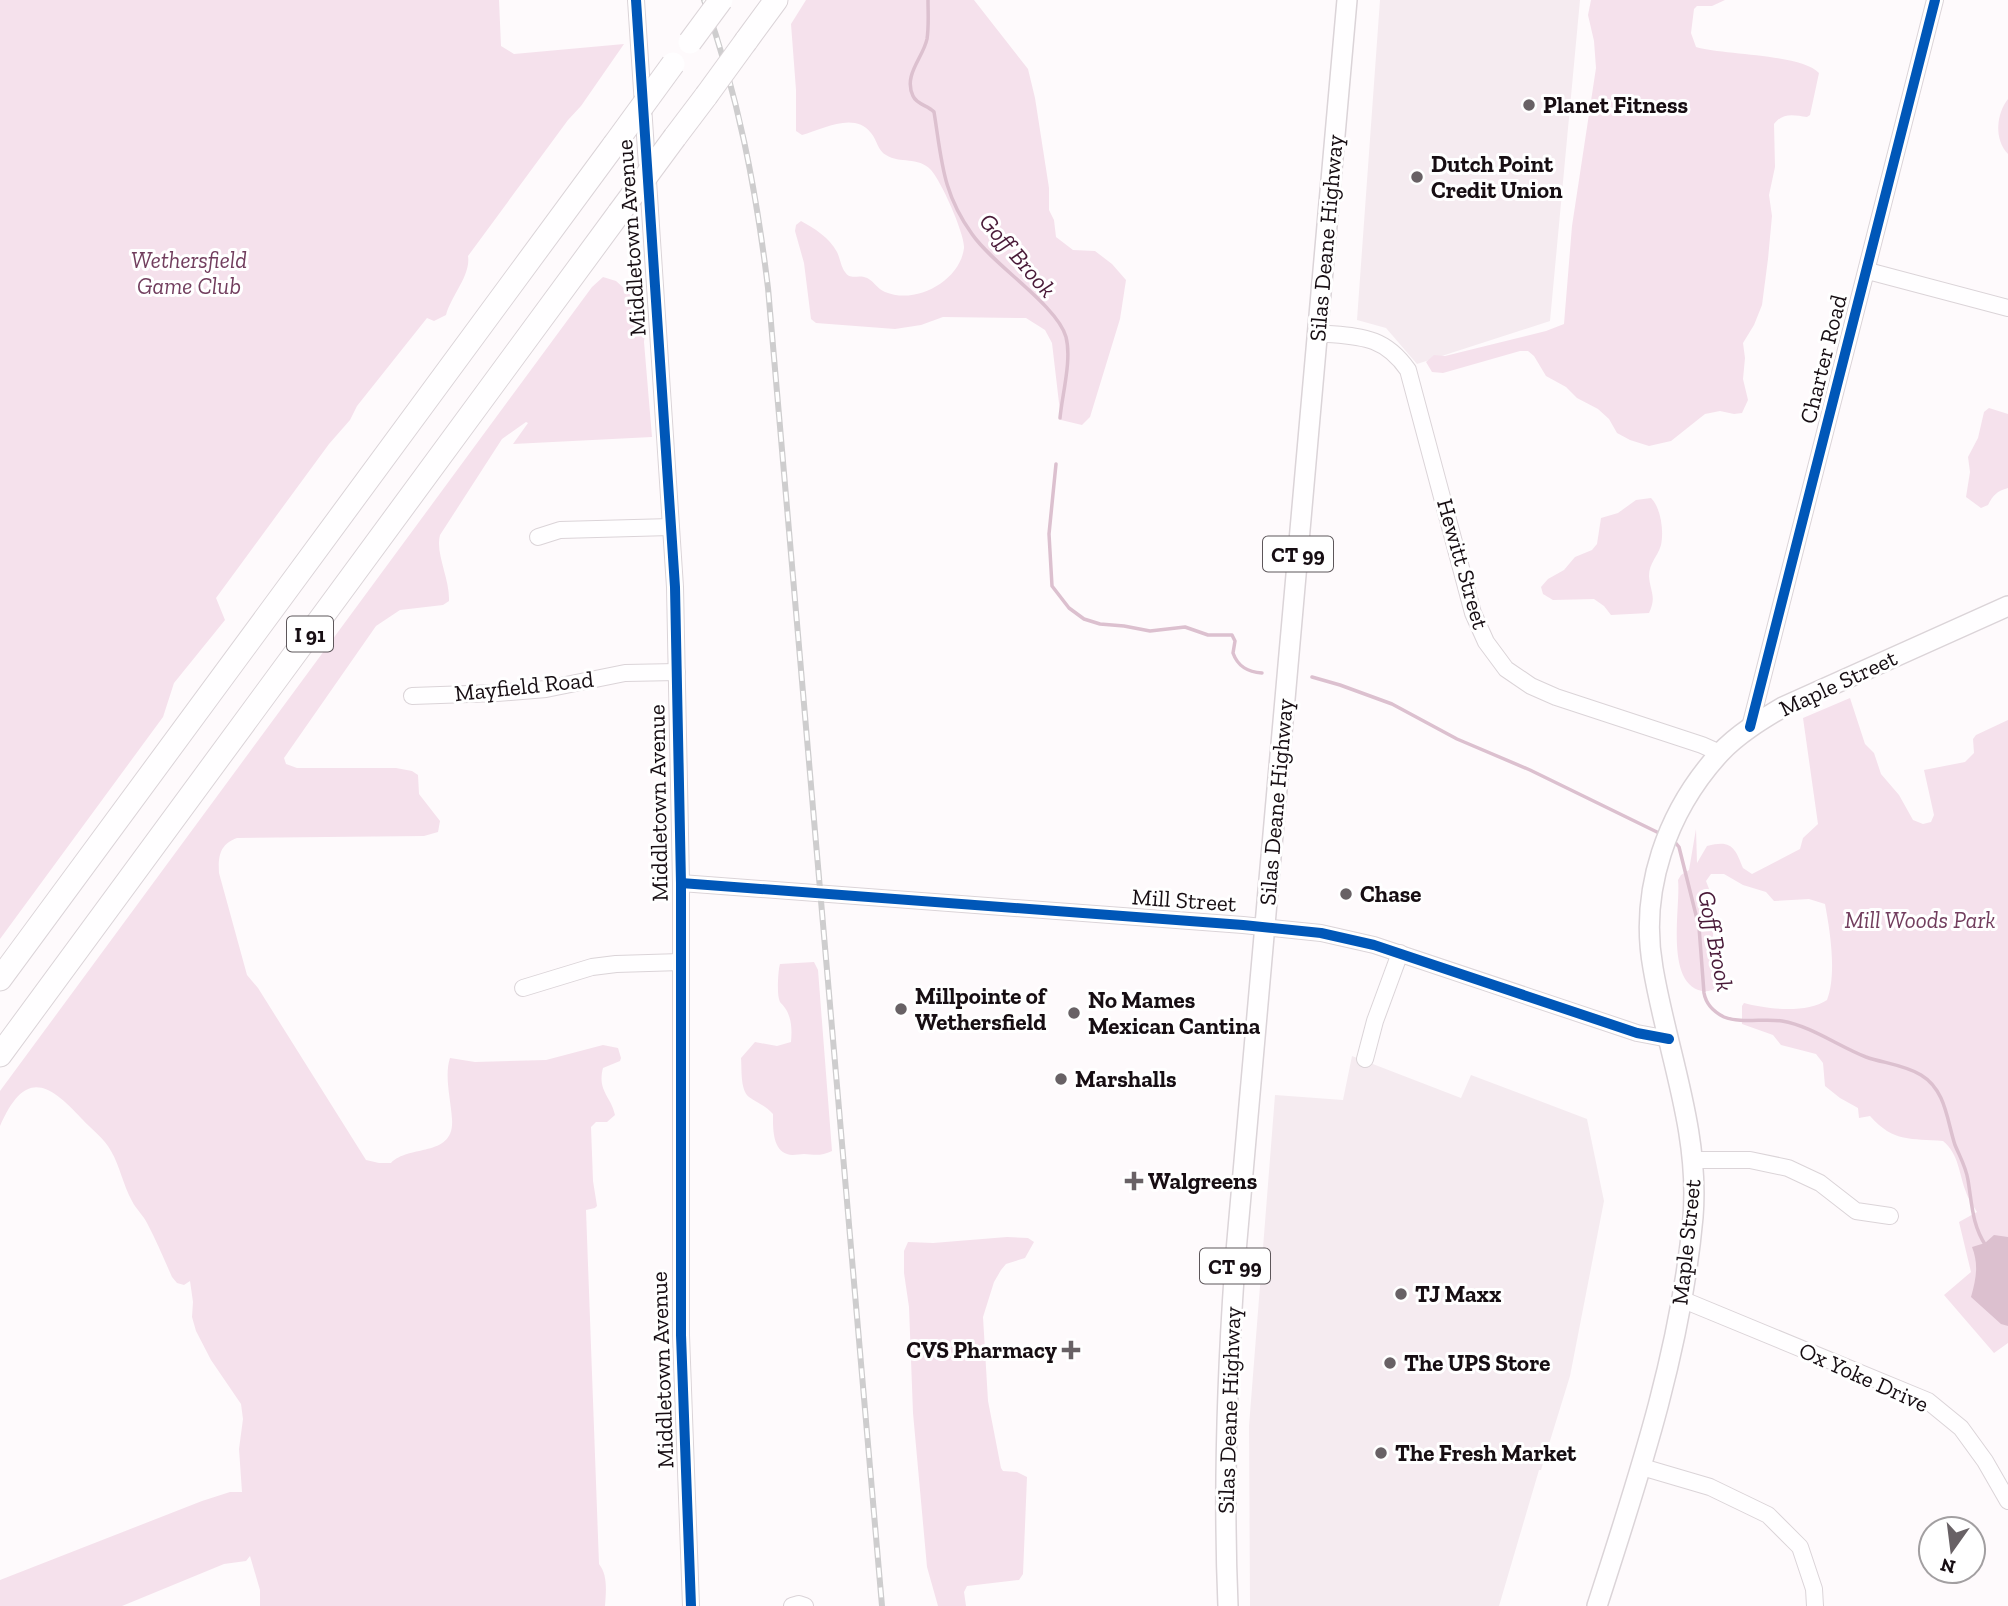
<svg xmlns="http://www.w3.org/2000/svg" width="2008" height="1606" viewBox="0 0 2008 1606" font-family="'Zilla Slab',serif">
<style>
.built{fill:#f5ebf0}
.green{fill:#f5e1ec}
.water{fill:#dcc0cf}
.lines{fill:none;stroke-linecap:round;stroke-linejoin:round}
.stream{stroke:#dcc0cf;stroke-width:3.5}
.minor-casing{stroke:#dbd4d8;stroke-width:18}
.major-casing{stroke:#dbd4d8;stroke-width:22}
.highway-casing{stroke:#dbd4d8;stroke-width:25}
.minor{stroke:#fffeff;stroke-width:16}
.major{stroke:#fffeff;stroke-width:19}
.highway{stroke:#fffeff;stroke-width:23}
.rail-casing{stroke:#cecdce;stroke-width:6}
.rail{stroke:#fff;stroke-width:3.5;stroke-dasharray:10;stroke-linecap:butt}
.highway-bridge-casing{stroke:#dbd4d8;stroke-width:25;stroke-linecap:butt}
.highway-bridge{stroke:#fffeff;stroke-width:23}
.cycleway-casing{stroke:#fff;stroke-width:15}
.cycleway{stroke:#0057b8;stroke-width:10}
.poi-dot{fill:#686165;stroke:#fff;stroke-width:2.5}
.labels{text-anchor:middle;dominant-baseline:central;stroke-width:6;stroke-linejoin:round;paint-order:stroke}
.shield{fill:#fff;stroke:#5d565a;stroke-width:2}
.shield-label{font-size:21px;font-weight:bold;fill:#170e13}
.poi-label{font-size:23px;font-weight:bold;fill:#170e13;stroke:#fff;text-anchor:start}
.street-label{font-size:23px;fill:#170e13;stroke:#fff}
.park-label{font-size:23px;font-style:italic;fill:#723e5e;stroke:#fff}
.water-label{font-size:24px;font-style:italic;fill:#491a38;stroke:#fff}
</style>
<rect width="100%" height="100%" fill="#fefafc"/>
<g class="built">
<polygon points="1380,0 1580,0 1550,321 1417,364 1386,328 1357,320"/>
<polygon points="1352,1056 1461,1098 1471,1075 1587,1119 1604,1201 1570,1376 1541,1470 1539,1470 1499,1606 1250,1606 1249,1426 1275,1095 1343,1100"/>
</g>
<g class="green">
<path d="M0 0H499L501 46 514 54 624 44 581 106 568 120 468 256C471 275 451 296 446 315L434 321 427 318 357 406 350 420 329 444 216 598 225 620 174 683 163 717 0 939Z"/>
<path d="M806 0H974L1028 69 1035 98 1049 188V210L1054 220 1056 237 1073 250 1095 251 1112 264 1126 280 1120 319 1090 417 1082 425 1061 420 1052 343 1045 330 1026 318 943 317 921 325 895 329 816 323 811 319 804 263 795 231 796 225 801 221C815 229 829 237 837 252 840 258 841 267 845 272 850 280 857 275 864 277 873 279 877 289 885 292 916 305 960 281 964 248 965 234 941 181 931 170 918 156 900 164 886 155 878 151 877 140 871 133 854 111 822 130 802 135L796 131V90L791 24Z"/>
<path d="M1591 0H1725L1712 6H1697L1694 9 1691 33 1696 47C1723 55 1802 54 1819 73L1810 115 1807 117C1794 115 1783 112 1774 124L1775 167 1769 195 1772 216 1768 259 1762 305 1754 325 1743 343 1745 358 1743 379 1748 400 1742 413 1734 414 1720 411 1705 414 1671 441 1649 446 1630 440 1617 433 1609 419 1598 409 1577 398 1566 387 1546 376 1534 356 1528 351H1520L1443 373 1432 372 1426 362 1434 355 1445 356 1546 331 1564 324 1572 226 1596 68 1594 41 1588 15Z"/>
<path d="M2008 99V154C1994 140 1996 114 2008 99Z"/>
<path d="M639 272 642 311 646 321 644 342 652 437 513 444 528 423 526 422 502 439 440 535C435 553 450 579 449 601L443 605 400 610 376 626 284 758 286 764 297 768H396L412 771 418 775 419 794 440 821 438 832 424 836 237 838C220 844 218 856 219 873L247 975 258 988 366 1160 379 1163H391C409 1144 455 1158 452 1119 451 1100 444 1076 450 1058L475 1062 546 1060 603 1045 618 1048 621 1058 620 1061 603 1068C597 1091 611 1096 615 1115L607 1122H596L591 1127 593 1181 597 1206 595 1208 586 1210 599 1564C608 1575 606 1592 605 1606H260V1590L250 1556 246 1561 224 1564 122 1606H0V1580L202 1501 230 1492H242L239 1449 243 1419 241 1404 211 1360 196 1331 192 1317 193 1302 190 1281 184 1285 177 1283 172 1277C164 1259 156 1240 147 1223 143 1215 136 1209 132 1201 123 1185 120 1166 111 1151 104 1138 92 1130 82 1119 48 1082 25 1069 0 1126V1091L592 287 603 277 616 281 626 290Z"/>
<path d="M1989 408 2008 414V488C1997 491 1993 495 1988 505L1981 508 1966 497 1970 472 1968 457 1978 438 1984 412Z"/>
<path d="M1651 498C1661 508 1664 531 1661 545 1658 556 1649 563 1649 576 1650 592 1657 596 1649 613L1611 615 1604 606 1594 599 1553 600 1543 594 1541 587 1548 579 1564 570 1575 557 1592 550 1597 544 1601 518 1618 513 1636 500Z"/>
<path d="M1850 698 1865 744 1874 753 1881 774 1899 795 1913 820 1923 824 1931 822 1934 815 1924 770 1965 762 1974 753 1973 739 1976 735 2008 720V1343L1994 1353 1944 1295 1971 1272 1959 1222 1977 1212C1973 1205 1968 1199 1966 1192 1959 1174 1959 1154 1943 1141 1911 1138 1894 1143 1870 1116L1859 1118 1858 1108 1840 1098 1825 1086 1823 1063 1816 1054 1781 1045 1773 1035 1742 1024V1006L1744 1003C1767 1009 1806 1014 1827 1000 1837 974 1830 931 1825 904L1809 899 1774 901 1766 892 1743 885 1724 874H1711L1706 881 1714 902 1713 937 1724 964 1725 979C1719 986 1712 993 1702 991 1664 983 1681 906 1678 880L1681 875 1689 870 1696 829 1697 863 1707 846C1732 839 1735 848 1743 868L1752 874 1800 849 1803 838 1818 824 1803 718Z"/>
<path d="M814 962 818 970 832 1151C822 1156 815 1155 804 1154 799 1154 792 1156 787 1154 772 1149 773 1126 773 1114 765 1105 757 1103 749 1097 740 1090 742 1069 741 1058L755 1042 777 1046 791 1042C792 1031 792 1018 785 1008 782 1003 780 1004 779 999 777 993 778 970 780 964Z"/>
<polygon points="1007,1237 1028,1238 1034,1242 1025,1258 1006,1264 1001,1270 994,1282 983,1317 988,1401 1001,1468 1003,1471 1017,1472 1027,1477 1023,1574 1019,1580 967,1586 964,1592 966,1606 938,1606 927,1567 913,1413 909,1307 904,1273 904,1251 908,1242 933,1243"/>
</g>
<path class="water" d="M1994 1235 2008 1237V1326L2001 1324 1971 1297C1976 1279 1979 1265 1972 1247L1985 1243Z"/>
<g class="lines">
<g class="stream">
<path d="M928 0C928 13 929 26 927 39 923 58 903 75 913 96 917 105 928 105 934 112 942 161 942 192 972 234 993 265 1057 305 1066 337 1072 360 1062 395 1060 418"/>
<path d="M1056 464 1049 534 1052 586 1069 608 1084 619 1100 624 1124 626 1150 631 1185 627 1208 635H1232L1235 641 1233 653C1238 667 1248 672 1262 673"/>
<polyline points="1312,677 1340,685 1392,704 1457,739 1530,770 1661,834"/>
<path d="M1674 841 1679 847 1699 927 1704 993C1706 1004 1714 1012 1724 1017 1741 1024 1764 1018 1782 1021 1811 1026 1838 1046 1866 1057 1883 1063 1905 1065 1921 1075 1946 1090 1947 1121 1955 1145 1960 1157 1966 1167 1968 1180 1972 1204 1972 1225 1986 1246"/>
</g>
<defs>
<g id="minor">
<polyline points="636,0 675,587 681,883 681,1335 691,1606"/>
<polyline points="1868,271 2008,308"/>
<path d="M1318 333C1358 337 1383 334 1408 370L1473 613 1486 642 1506 669 1531 686 1556 697 1702 745 1720 753"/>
<polyline points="538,537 560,530 671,527"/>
<polyline points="412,696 497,693 546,689 625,673 677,672"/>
<polyline points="1750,727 1935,0"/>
<polyline points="681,883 1243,925 1321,933 1374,945 1637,1033 1669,1039"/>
<polyline points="523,988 592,967 616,964 681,962"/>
<polyline points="1365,1059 1375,1021 1400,953"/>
<polyline points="1694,1160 1750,1160 1788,1168 1820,1183 1856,1211 1890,1216"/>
<polyline points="1681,1299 1928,1401 1961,1428 1985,1461 2008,1501"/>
<polyline points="1642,1467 1710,1487 1768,1515 1800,1547 1814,1589 1815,1606"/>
<polyline points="792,1606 799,1604 805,1606"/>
</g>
<g id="major">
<path d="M1228 1606C1223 1491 1227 1377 1235 1263L1347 0"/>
<path d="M1597 1606C1638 1479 1681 1351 1693 1217 1700 1131 1667 1051 1653 968 1639 890 1667 811 1720 753 1738 734 1761 720 1783 707L2008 606"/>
</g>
<g id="highway">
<polyline points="746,41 776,0"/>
<polyline points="675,137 706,96"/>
<polyline points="0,979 614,145"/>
<polyline points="0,1055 619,213"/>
</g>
</defs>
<use href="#minor" class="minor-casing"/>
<use href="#major" class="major-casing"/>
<use href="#highway" class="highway-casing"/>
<use href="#minor" class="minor"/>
<use href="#major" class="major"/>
<use href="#highway" class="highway"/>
<defs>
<path id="rail" d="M704 0C738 94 756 189 768 288L882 1606"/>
</defs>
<use href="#rail" class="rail-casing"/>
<use href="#rail" class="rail"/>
<defs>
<g id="highway-bridge">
<polyline points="690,42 721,0"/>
<polyline points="706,96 746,41"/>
<polyline points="614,145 673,64"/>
<polyline points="619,213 675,137"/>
</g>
</defs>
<use href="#highway-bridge" class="highway-bridge-casing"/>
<use href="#highway-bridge" class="highway-bridge"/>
<defs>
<g id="cycleway">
<polyline points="636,0 675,587 681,883 681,1335 691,1606"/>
<polyline points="1750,727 1935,0"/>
<polyline points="681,883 1243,925 1321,933 1374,945 1637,1033 1669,1039"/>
</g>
</defs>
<use href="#cycleway" class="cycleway-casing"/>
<use href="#cycleway" class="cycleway"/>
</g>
<g class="poi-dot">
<circle cx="1529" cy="105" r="7"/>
<circle cx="1417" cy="177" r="7"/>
<circle cx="1346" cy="894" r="7"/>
<circle cx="901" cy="1009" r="7"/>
<circle cx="1074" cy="1013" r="7"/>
<circle cx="1061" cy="1079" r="7"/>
<path d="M1130.5 1170.5h7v7h7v7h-7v7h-7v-7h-7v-7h7z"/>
<circle cx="1401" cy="1294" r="7"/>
<path d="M1067.5 1339.5h7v7h7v7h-7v7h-7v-7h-7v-7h7z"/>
<circle cx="1390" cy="1363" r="7"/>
<circle cx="1381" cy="1453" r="7"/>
</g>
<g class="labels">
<g class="shield">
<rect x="1263" y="536.5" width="70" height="35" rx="5"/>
<rect x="287" y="616.5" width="46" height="35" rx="5"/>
<rect x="1200" y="1248.5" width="70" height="35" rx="5"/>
</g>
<g class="shield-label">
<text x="1298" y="554">CT 99</text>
<text x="310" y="634">I 91</text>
<text x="1235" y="1266">CT 99</text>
</g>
<g class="poi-label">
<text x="1543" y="105">Planet Fitness</text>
<text x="1431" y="164">Dutch Point<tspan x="1431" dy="26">Credit Union</tspan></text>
<text x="1360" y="894">Chase</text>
<text x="915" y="996">Millpointe of<tspan x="915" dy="26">Wethersfield</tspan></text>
<text x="1088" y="1000">No Mames<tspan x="1088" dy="26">Mexican Cantina</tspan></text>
<text x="1075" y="1079">Marshalls</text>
<text x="1148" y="1181">Walgreens</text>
<text x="1415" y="1294">TJ Maxx</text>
<text x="1057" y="1350" text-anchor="end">CVS Pharmacy</text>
<text x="1404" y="1363">The UPS Store</text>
<text x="1395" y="1453">The Fresh Market</text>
</g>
<g class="street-label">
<text transform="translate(631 238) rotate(-94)">Middletown Avenue</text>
<text transform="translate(1326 238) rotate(-85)">Silas Deane Highway</text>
<text transform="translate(1823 359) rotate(-76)">Charter Road</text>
<text transform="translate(1463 564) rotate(74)">Hewitt Street</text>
<text transform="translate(1838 683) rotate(-25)">Maple Street</text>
<text transform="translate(524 686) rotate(-6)">Mayfield Road</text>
<text transform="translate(1276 802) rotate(-85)">Silas Deane Highway</text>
<text transform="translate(658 803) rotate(-91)">Middletown Avenue</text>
<text transform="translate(1184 900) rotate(4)">Mill Street</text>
<text transform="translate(1686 1242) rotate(-84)">Maple Street</text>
<text transform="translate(662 1370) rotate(-92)">Middletown Avenue</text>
<text transform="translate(1864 1377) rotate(24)">Ox Yoke Drive</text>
<text transform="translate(1229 1410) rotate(-88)">Silas Deane Highway</text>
</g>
<g class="park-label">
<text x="189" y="260">Wethersfield<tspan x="189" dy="26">Game Club</tspan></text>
<text x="1920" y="920">Mill Woods Park</text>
</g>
<g class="water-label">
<text transform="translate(1018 255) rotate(49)">Goff Brook</text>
<text transform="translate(1716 941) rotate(79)">Goff Brook</text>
</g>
</g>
<g transform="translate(1952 1550) rotate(194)"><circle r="33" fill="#ffffff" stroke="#a29fa1" stroke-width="2"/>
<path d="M0-5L12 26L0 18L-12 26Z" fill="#686165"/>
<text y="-10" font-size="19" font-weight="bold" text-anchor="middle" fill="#170e13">N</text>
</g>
</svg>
